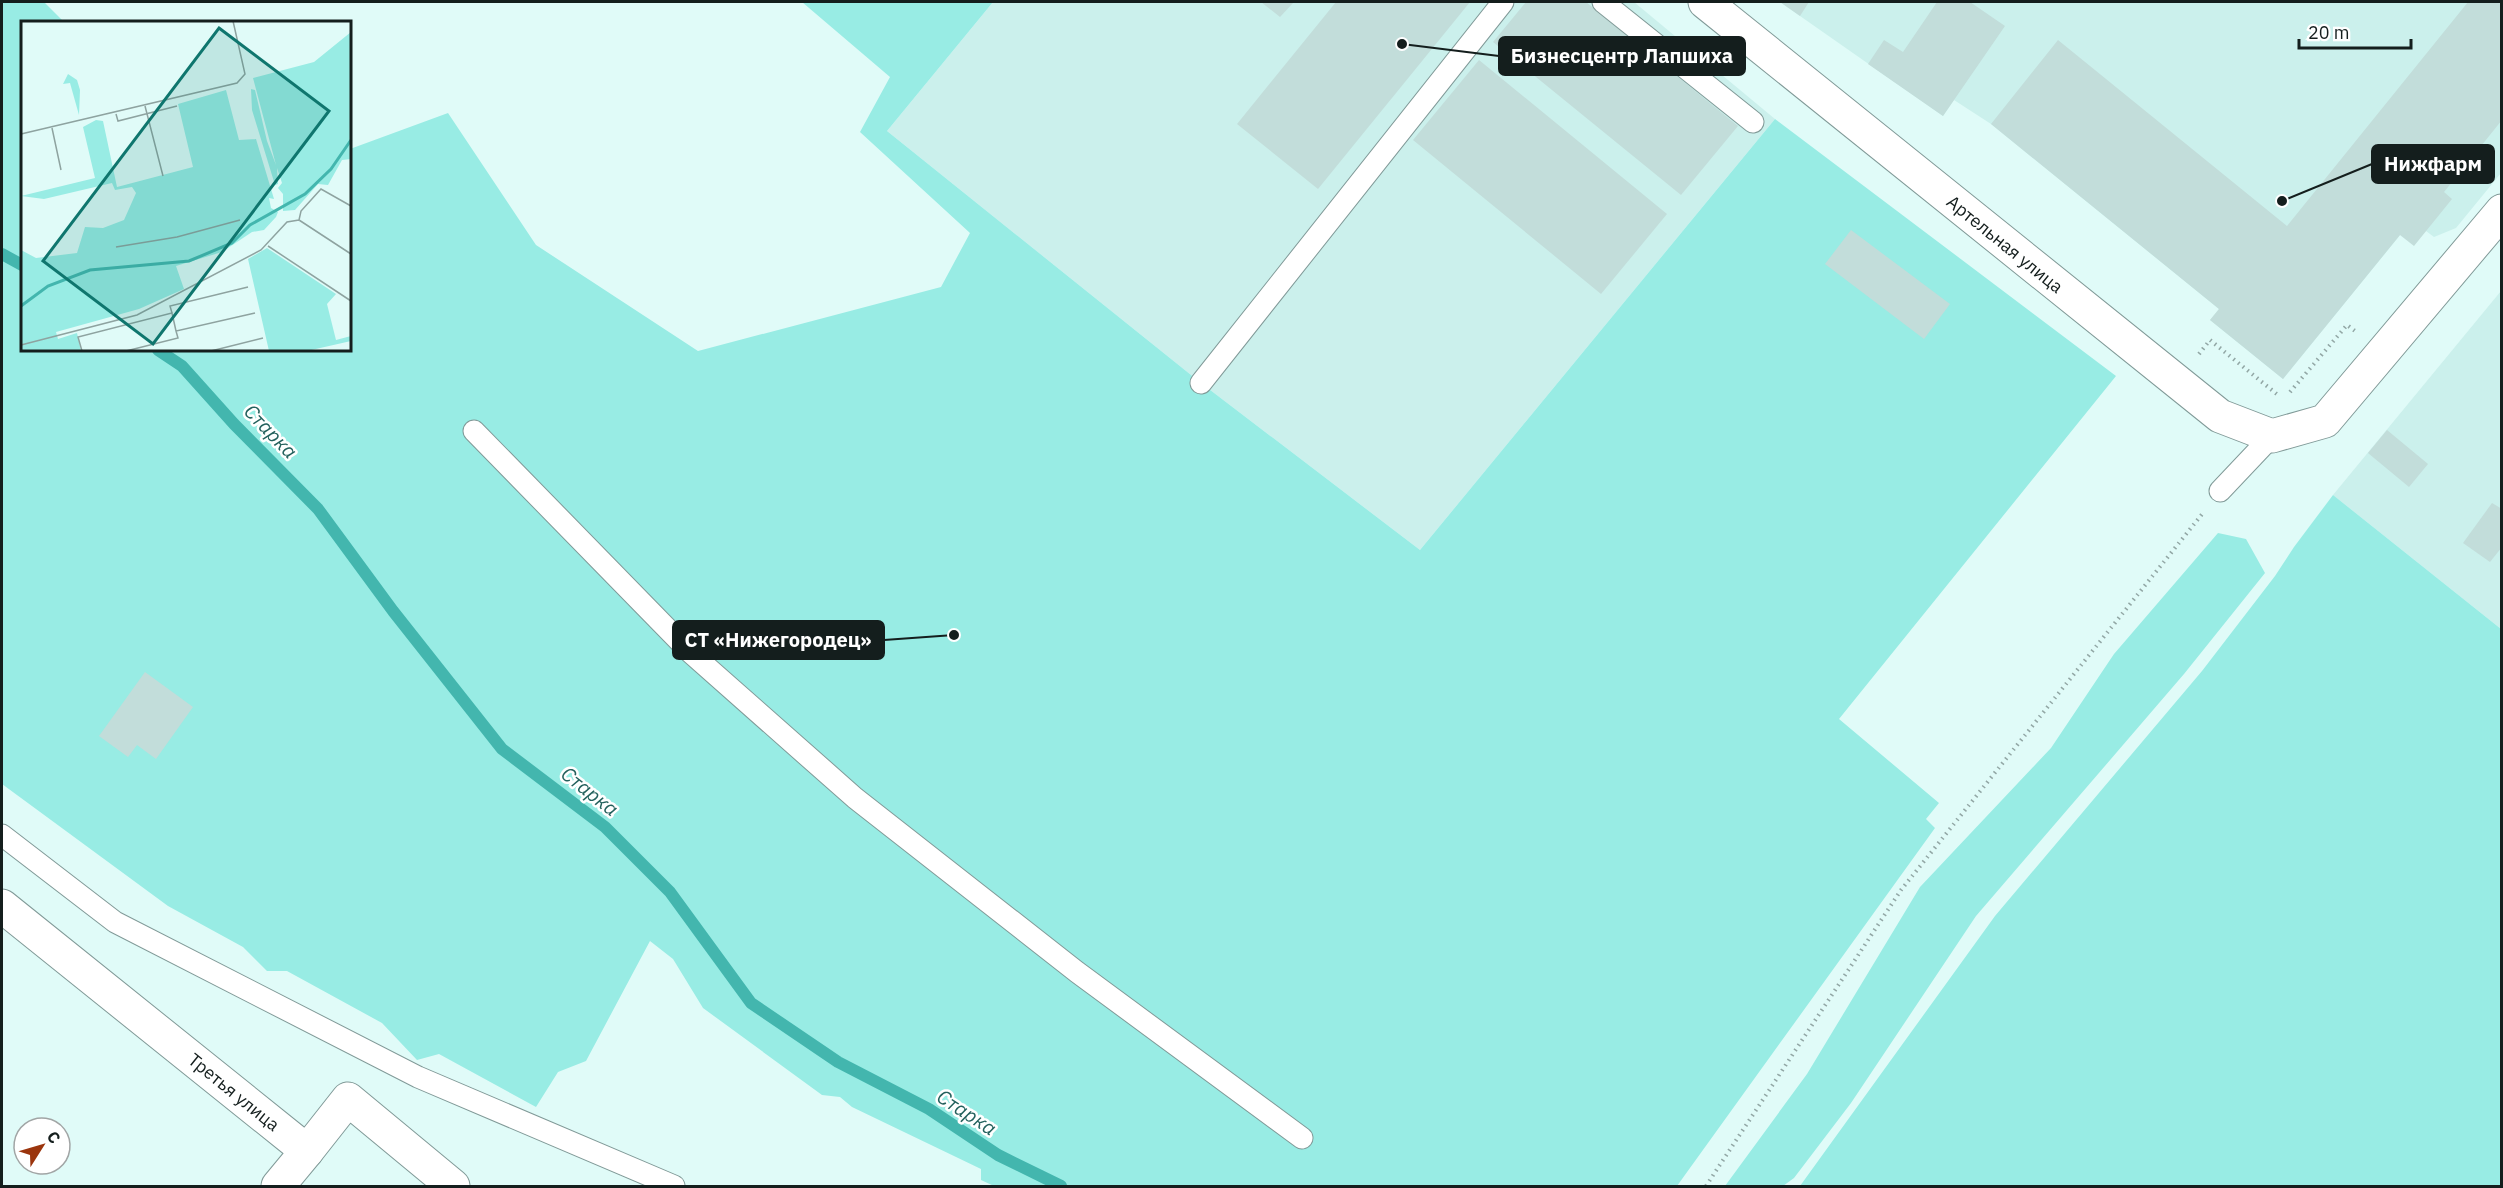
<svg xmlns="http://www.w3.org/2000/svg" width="2503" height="1188" viewBox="0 0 2503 1188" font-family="'IBM Plex Sans',sans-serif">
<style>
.built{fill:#cbf0ec}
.green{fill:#98ece4}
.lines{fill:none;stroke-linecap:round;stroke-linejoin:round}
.stream{stroke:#43b6ae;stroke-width:12}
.building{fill:#c2ddda}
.lane-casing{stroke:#819a98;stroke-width:23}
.street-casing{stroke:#819a98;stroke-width:35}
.path{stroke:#92a7a5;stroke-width:4;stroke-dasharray:1.5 4.5;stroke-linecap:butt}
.lane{stroke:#fff;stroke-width:21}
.street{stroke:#fff;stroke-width:33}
.labels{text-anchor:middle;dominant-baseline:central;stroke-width:5;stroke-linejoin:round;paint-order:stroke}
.street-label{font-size:18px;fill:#141e1d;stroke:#fff}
.water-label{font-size:20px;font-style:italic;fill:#23615d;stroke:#fff}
.inset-river{fill:none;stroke:#43b6ae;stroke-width:3}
.inset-road{fill:none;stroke:#8ea3a0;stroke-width:1.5}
.view{fill:#0f766e;fill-opacity:0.15;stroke:#0f766e;stroke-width:3}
.inset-edge{fill:none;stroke:#141e1d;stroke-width:3}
.leader{fill:none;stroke:#141e1d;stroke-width:2}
.callout-dot{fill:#141e1d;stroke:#fff;stroke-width:2}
.callout{fill:#141e1d;stroke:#141e1d;stroke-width:2}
.callout-label{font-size:20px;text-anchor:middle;font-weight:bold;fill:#fff}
</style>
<rect width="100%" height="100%" fill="#e0fbf8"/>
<g class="built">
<polygon points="993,2 1634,2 1775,119 1420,550 1201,383 887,131"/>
<polygon points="1780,2 2501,2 2501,173 2456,228 2434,237 2426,231 2400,235 2283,379 2210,320 2219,309 1991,124 1954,100 1943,116"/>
<polygon points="2501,291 2501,629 2333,495"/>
</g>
<g class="green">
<polygon points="2,2 44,2 64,22 22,22 22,350 350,350 350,149 448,113 536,245 698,351 941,287 970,233 860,132 890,77 802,2 993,2 887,131 1201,383 1420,550 1775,119 2116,376 1839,719 1939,803 1926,819 1935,828 1677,1186 994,1186 981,1180 981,1169 852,1107 840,1097 822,1095 703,1008 673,959 650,941 586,1061 558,1072 536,1107 439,1054 417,1060 382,1023 287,971 267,971 243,947 168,906 2,784"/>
<polygon points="2333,495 2501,629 2501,1186 1800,1186 1995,916 2202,671 2275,576 2294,547"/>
<polygon points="2218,533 2246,539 2265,573 2184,674 1976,916 1851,1103 1794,1178 1783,1186 1725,1186 1807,1074 1920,887 2051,748 2114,654"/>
</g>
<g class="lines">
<g class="stream">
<polyline points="2,254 22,265"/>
<polyline points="158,350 182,366 234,424 318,509 393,611 502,749 605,827 670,892 751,1003 838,1062 929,1109 998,1155 1061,1186"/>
</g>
</g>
<g class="building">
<polygon points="1261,2 1294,2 1280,17"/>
<polygon points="1336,2 1470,2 1318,189 1237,124"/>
<polygon points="1526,2 1586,2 1738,126 1681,195 1493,42"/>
<polygon points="1780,2 1809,2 1800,16"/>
<polygon points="1937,2 1970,2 2005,26 1943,116 1868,64 1884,40 1903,52"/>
<polygon points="2468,2 2502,2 2502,120 2444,192 2452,199 2414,246 2400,235 2283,379 2210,320 2219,309 1991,124 2058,40 2287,226"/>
<polygon points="1479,60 1667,214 1601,294 1413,140"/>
<polygon points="1851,230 1950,304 1924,339 1825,264"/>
<polygon points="2387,430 2428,464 2409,487 2368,453"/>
<polygon points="2492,503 2502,509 2502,547 2490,562 2463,543"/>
<polygon points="145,672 193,707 156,759 137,745 128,757 99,736"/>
</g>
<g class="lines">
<defs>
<g id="lane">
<polyline points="1603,2 1753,122"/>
<polyline points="1201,383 1503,2"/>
<polyline points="474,431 691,653 855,798 1077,972 1302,1138"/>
<polyline points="2220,491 2272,436"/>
<polyline points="2,835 115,922 418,1077 674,1186"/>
</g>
<g id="street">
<polyline points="1705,2 2220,416 2272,436 2325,421 2502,211"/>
<polyline points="2,906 307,1151 348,1099 453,1186"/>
<polyline points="278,1186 307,1151"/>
</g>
</defs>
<use href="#lane" class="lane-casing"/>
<use href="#street" class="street-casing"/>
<g class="path">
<polyline points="2199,354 2210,340 2278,395"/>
<polyline points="2290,392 2347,325 2355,331"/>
<polyline points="1706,1186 1901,890 2203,513"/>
</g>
<use href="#lane" class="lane"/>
<use href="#street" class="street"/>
</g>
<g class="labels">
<g class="street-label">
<text transform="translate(2005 244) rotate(39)">Артельная улица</text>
<text transform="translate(234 1092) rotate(39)">Третья улица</text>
</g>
<g class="water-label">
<text transform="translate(271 431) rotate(46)">Старка</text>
<text transform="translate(590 791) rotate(38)">Старка</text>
<text transform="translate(967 1112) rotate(33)">Старка</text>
</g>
</g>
<g transform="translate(21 21)">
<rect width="330" height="330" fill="#e0fbf8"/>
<path d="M330 11V138L321 139 307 164 297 163 274 189 262 190V173L257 167 261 162 256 147 257 163 254 164 231 89 230 68 234 69 246 120 255 144 232 57 293 41ZM47 53 56 59 59 69 58 94 49 62 42 63ZM205 69 218 119 235 118 253 178 248 177 250 187 257 191 255 196 243 209 231 211 201 231 155 245 163 268 118 288 35 311 37 318 56 312 60 330H0V229L15 237 56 232 64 206 82 207 103 199 115 172 111 166 94 169 91 162 23 178 0 175 74 157 62 106 75 99 82 100 96 166 172 146 157 83ZM246 227 315 273 306 283 315 319 330 315V320L286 330H248L227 238Z" fill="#98ece4"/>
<path class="inset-river" d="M0 285 27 265 69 249 168 240 211 222 229 204 284 173 310 148 330 119"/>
<path class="inset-road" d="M124 85 142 155M95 93 97 100 156 85M31 107 40 149M0 113 216 62 224 53 212 0M278 199 280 190 300 168 330 185M278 199 330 233M247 225 330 280M95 226 156 216 219 199M151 292 155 310M0 324 116 294 240 229 266 201 278 199M61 330 57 316 151 292 149 285 227 266M105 330 157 317 155 310 234 292M190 330 242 317"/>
<path class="view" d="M198 7 308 90 132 323 22 240Z"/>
<rect width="330" height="330" class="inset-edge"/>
</g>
<path class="leader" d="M1402 44L1499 56M2282 201L2372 164M954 635L884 640"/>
<g class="callout-dot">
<circle cx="1402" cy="44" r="6"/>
<circle cx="2282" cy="201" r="6"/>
<circle cx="954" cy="635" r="6"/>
</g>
<g class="callout">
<rect x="1499" y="37" width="246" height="38" rx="6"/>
<rect x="2372" y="145" width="122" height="38" rx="6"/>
<rect x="673" y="621" width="211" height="38" rx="6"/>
</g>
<g class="callout-label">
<text x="1622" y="63">Бизнесцентр Лапшиха</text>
<text x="2433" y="171">Нижфарм</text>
<text x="778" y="647">СТ «Нижегородец»</text>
</g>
<rect width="2503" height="1188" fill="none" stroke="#141e1d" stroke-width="6"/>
<g transform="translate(42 1146) rotate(53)"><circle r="28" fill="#ffffff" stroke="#a1a5a5" stroke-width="1.5"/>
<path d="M0-4.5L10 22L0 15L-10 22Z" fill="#9b350d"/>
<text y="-9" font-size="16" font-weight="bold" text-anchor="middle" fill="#141e1d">С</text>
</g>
<path d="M2299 39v9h112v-9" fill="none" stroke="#141e1d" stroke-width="3"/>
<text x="2308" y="39" font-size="18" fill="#141e1d" stroke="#ffffff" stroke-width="4.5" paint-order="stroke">20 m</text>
</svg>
